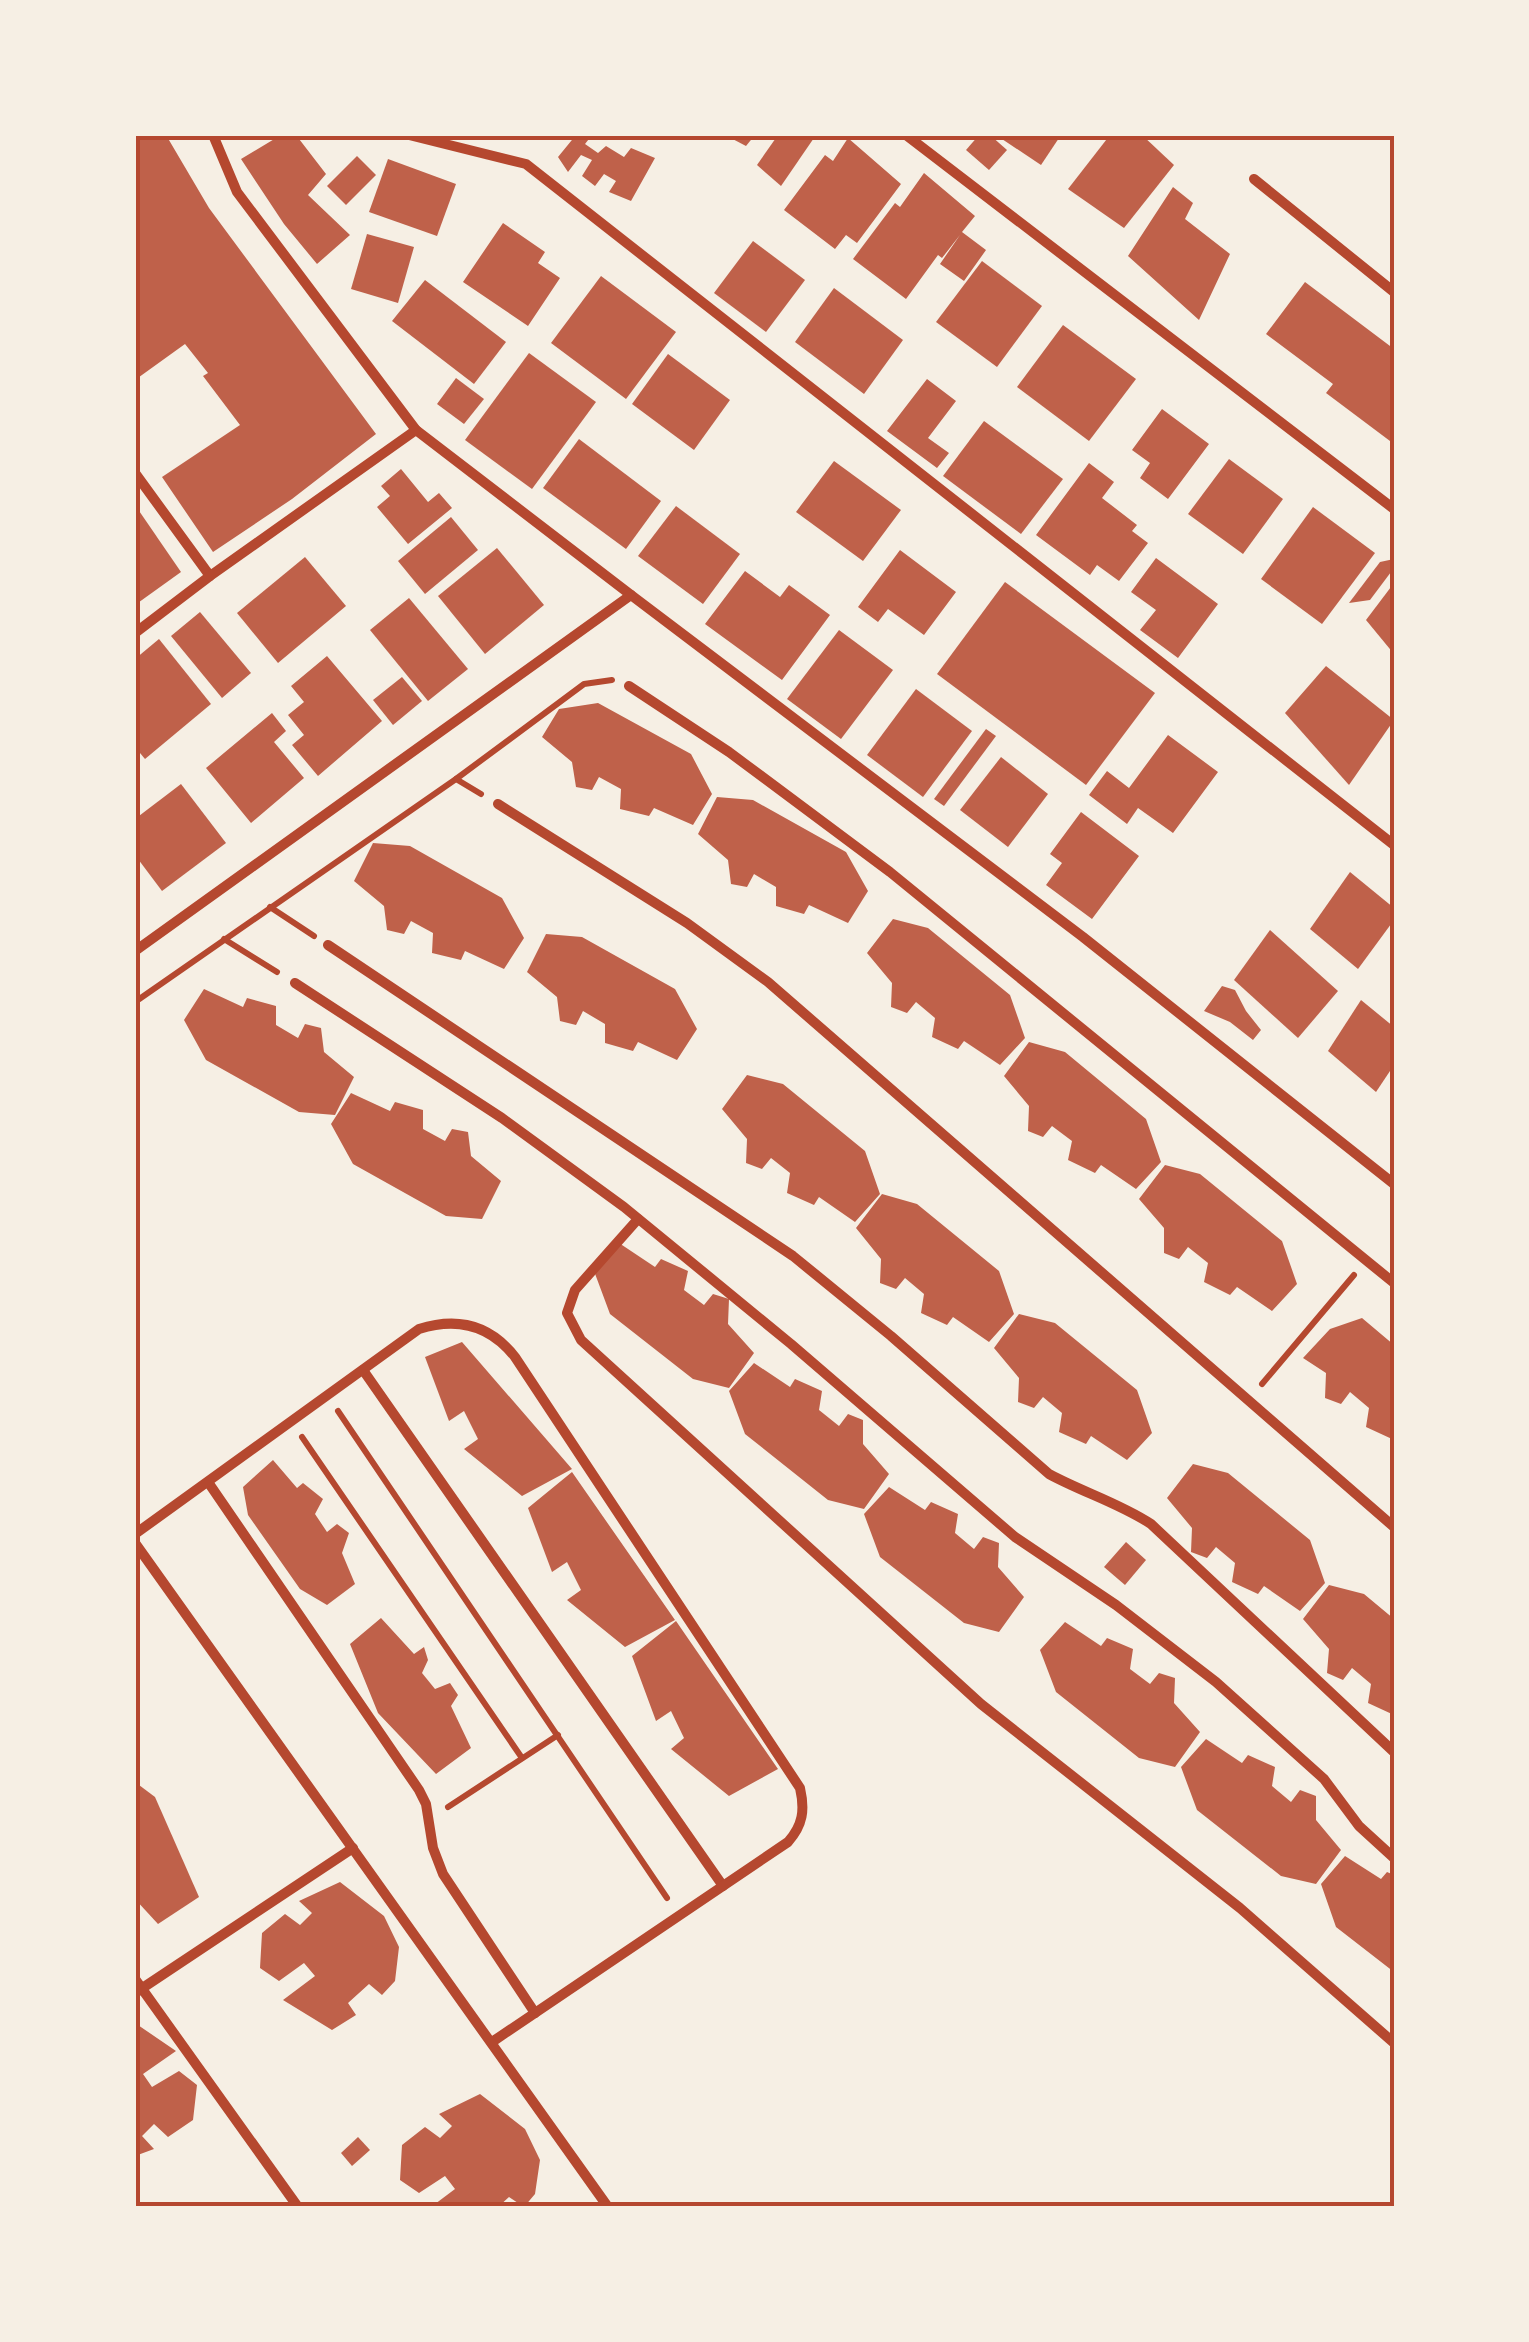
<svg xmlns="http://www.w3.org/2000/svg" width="1529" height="2342" viewBox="0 0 1529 2342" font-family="Montserrat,sans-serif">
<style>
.building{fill:#bf614a}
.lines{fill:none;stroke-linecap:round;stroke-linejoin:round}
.path{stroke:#b5482f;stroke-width:6}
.minor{stroke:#b5482f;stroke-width:10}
.neatline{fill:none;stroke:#b5482f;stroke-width:4}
</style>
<rect width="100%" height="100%" fill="#f6efe4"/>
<g class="building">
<polygon points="135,135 166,135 209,208 376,434 292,499 213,552 162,477 240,425 203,376 208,373 185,344 135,380 135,277 140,273 135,265"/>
<polygon points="281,135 296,135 326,174 308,195 350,235 317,264 284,224 241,159"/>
<polygon points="576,135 592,135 585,144 598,153 606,146 624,157 631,148 655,158 631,201 609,192 616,181 604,174 595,186 582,176 592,160 581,155 568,172 558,157"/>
<polygon points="725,135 755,135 746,146"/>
<polygon points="778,135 816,135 781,186 757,165"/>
<polygon points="979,135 990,135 1007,150 989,170 966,150"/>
<polygon points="996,135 1061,135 1041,165"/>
<polygon points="1110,135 1142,135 1174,165 1124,228 1068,189"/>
<polygon points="848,138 901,184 857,243 846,235 835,249 784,210 825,155 833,161"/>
<polygon points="357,156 376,175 346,205 327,186"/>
<polygon points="388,159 456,184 437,236 369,212"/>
<polygon points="924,173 975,216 962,232 986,250 964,281 940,264 960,235 942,258 938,255 906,299 853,259 895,203 900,207"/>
<polygon points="1173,187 1193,203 1185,219 1230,254 1199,320 1128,256"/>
<polygon points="503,223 545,252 538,263 560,278 528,326 463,282"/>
<polygon points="367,234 414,247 398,303 351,289"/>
<polygon points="753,241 805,280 766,332 714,293"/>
<polygon points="982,261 1042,306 997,367 936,322"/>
<polygon points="601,276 676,332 626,399 551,343"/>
<polygon points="425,280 506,342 474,384 392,321"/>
<polygon points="1305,282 1394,349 1394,436 1390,441 1326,393 1333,384 1266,334"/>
<polygon points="834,288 903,340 864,394 795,342"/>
<polygon points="1063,325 1136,379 1089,441 1017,387"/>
<polygon points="529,353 596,402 532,489 465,440"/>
<polygon points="668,354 730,400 694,450 632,404"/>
<polygon points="456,378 484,399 464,424 437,404"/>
<polygon points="927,379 956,401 928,438 949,453 937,468 887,431"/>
<polygon points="1162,409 1209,444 1168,499 1140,478 1150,463 1132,450"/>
<polygon points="984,421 1063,479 1021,534 943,476"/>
<polygon points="579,439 661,501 626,549 543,488"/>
<polygon points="1229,459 1283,499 1243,554 1188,514"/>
<polygon points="834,461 901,510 863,561 796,512"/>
<polygon points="1089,463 1114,482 1102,498 1137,525 1132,531 1148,543 1119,581 1097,565 1090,575 1036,535"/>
<polygon points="401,469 428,502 439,493 452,508 408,544 377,507 390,496 381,486"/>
<polygon points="135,505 181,572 135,605"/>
<polygon points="676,506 740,554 703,604 638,556"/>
<polygon points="1313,507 1375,553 1322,624 1261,579"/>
<polygon points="451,517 478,550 425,594 398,561"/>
<polygon points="497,548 544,605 485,654 438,596"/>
<polygon points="900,550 956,592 924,635 888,609 878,622 858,607"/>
<polygon points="305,557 346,606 278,663 237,613"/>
<polygon points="1156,558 1218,604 1178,658 1140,630 1156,610 1131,592"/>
<polygon points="1394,559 1394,568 1370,600 1349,603 1380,562"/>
<polygon points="745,571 780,597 789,585 830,615 782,680 705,624"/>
<polygon points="1005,582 1155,693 1086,785 937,674"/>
<polygon points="1394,583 1394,654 1366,620"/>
<polygon points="409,598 468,669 428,701 370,630"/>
<polygon points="200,612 251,673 222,698 171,636"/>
<polygon points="839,630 893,670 841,739 787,699"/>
<polygon points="159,639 211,704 145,759 135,747 135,659"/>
<polygon points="327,656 382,721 318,776 292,745 304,735 288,715 304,702 291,686"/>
<polygon points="1326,666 1394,720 1349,785 1285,713"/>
<polygon points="402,677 422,701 393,725 373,700"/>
<polygon points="916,689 972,731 923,797 867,755"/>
<polygon points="598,703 691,754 712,794 693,825 654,808 649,816 620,809 621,789 599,777 592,790 576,787 572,762 542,737 559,709"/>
<polygon points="272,713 286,731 274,742 304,778 251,823 206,768"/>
<polygon points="986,729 996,736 944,806 934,799"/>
<polygon points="1168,735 1218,772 1173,833 1138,808 1127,824 1089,795 1107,771 1129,788"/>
<polygon points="1001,757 1048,794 1008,847 960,810"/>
<polygon points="181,784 226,843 162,891 135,855 135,819"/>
<polygon points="717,797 753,800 846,852 868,891 848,923 809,905 804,914 776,906 776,887 754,874 747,887 731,884 728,860 698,834"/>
<polygon points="1081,812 1139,856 1092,919 1046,885 1062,863 1050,854"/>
<polygon points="373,843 410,846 502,898 524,938 504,969 465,951 461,960 432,953 433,933 411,921 404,934 387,930 384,906 354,881"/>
<polygon points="1350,872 1394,908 1394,920 1358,969 1310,929"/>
<polygon points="893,919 928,928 1010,995 1025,1038 1000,1065 964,1041 958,1049 932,1037 935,1018 916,1002 907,1013 891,1007 892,983 867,953"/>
<polygon points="1270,930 1338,991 1298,1038 1234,980"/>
<polygon points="546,934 582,937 675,989 697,1029 677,1060 638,1042 633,1051 605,1043 605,1024 583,1011 576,1025 560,1021 557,997 527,972"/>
<polygon points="1222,986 1235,990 1246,1011 1261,1030 1253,1040 1230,1022 1204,1011"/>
<polygon points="204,989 243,1007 247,998 276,1006 276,1025 298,1038 305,1024 321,1028 324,1052 354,1077 335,1115 299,1112 206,1060 184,1020"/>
<polygon points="1361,1000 1394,1027 1394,1065 1376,1092 1328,1051"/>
<polygon points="1029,1042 1065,1052 1146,1119 1161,1162 1136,1189 1101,1165 1095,1173 1068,1160 1072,1141 1052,1126 1043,1137 1028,1131 1029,1106 1004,1076"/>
<polygon points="747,1075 783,1084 865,1151 880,1194 855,1222 819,1197 814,1205 787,1193 790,1173 771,1158 762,1169 746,1163 747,1139 722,1109"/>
<polygon points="351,1093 390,1111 395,1102 423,1110 423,1129 445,1141 452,1129 468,1132 471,1156 501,1181 482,1219 446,1216 353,1164 331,1124"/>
<polygon points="1165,1165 1200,1174 1282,1241 1297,1284 1272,1311 1237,1287 1230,1295 1204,1282 1208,1263 1188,1247 1179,1259 1164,1253 1164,1228 1139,1199"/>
<polygon points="882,1194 917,1204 999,1271 1014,1314 989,1342 953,1317 947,1325 921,1313 924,1294 905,1278 896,1289 880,1283 881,1259 856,1228"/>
<polygon points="619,1243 655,1267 661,1259 688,1271 684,1290 704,1305 713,1294 729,1299 728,1324 754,1353 729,1388 693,1379 610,1314 594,1271"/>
<polygon points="1019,1314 1055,1323 1137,1390 1152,1433 1127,1460 1091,1436 1086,1444 1059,1432 1062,1413 1043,1397 1034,1408 1018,1402 1019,1378 994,1348"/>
<polygon points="1362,1318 1394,1345 1392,1439 1366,1427 1369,1408 1350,1392 1341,1404 1325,1398 1326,1373 1303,1358 1330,1329"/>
<polygon points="462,1342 572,1469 522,1496 464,1449 478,1439 464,1411 449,1421 425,1357"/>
<polygon points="754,1363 790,1387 795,1379 822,1391 819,1410 839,1426 848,1414 863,1420 863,1444 889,1474 864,1509 828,1500 745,1434 729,1391"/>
<polygon points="273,1460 297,1488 303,1483 323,1499 315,1514 327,1532 337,1524 349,1533 342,1553 355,1584 327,1605 300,1589 248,1515 243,1487"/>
<polygon points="1193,1464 1228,1473 1310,1540 1325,1583 1300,1611 1264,1586 1258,1594 1232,1582 1235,1563 1216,1547 1207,1558 1191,1552 1192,1528 1167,1498"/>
<polygon points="572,1472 675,1620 625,1647 567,1600 581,1590 567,1562 552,1572 528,1508"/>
<polygon points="889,1487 925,1510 931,1502 958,1514 955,1533 974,1549 983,1537 999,1543 998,1567 1024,1597 999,1632 964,1623 880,1557 864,1514"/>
<polygon points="1126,1542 1146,1560 1125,1585 1104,1567"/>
<polygon points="1329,1585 1364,1594 1394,1619 1394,1715 1368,1703 1371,1684 1352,1668 1343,1680 1327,1673 1329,1649 1303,1619"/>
<polygon points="381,1618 414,1654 424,1647 428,1660 422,1673 435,1689 450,1683 458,1695 451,1706 471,1748 436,1774 378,1713 350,1644"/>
<polygon points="676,1621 778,1769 729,1796 671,1749 684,1738 671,1711 656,1721 632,1656"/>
<polygon points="1065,1622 1101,1646 1107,1638 1133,1649 1130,1669 1150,1684 1159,1673 1175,1678 1174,1703 1200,1732 1175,1767 1139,1758 1056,1692 1040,1650"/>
<polygon points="1206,1739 1242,1763 1248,1755 1275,1767 1272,1786 1291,1802 1300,1790 1316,1796 1316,1820 1341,1850 1316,1884 1281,1876 1197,1810 1181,1767"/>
<polygon points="135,1782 155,1797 199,1897 158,1924 135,1899"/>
<polygon points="1345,1856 1381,1879 1387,1872 1394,1875 1394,1972 1336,1927 1321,1884"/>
<polygon points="340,1882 384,1916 399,1947 395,1981 382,1995 369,1984 348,2003 356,2015 332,2030 283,2000 315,1976 304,1963 279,1981 260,1968 262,1933 285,1914 300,1925 312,1913 299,1901"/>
<polygon points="135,2023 176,2051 143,2074 152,2087 179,2071 197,2085 193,2120 168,2137 154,2124 142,2136 154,2149 135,2156"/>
<polygon points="480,2094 525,2129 540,2160 535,2194 524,2207 509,2197 498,2207 431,2207 455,2189 445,2176 419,2193 400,2180 402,2145 425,2127 440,2138 452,2126 439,2114"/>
<polygon points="358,2137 370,2150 352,2166 341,2153"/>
</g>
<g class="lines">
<g class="path">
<polyline points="456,779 481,794"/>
<polyline points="270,907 314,936"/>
<polyline points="224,939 277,972"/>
<polyline points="135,1002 456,779 584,684 612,680"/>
<polyline points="1262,1384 1354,1275"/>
<polyline points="338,1411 667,1898"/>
<polyline points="302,1437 522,1758"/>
<polyline points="448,1807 558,1735"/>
</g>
<g class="minor">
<polyline points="213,135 237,192 416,430 631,595"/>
<polyline points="409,135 526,164 1394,845"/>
<polyline points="906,135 1394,509"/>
<polyline points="1254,179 1394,292"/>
<polyline points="135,473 210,576"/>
<polyline points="135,633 210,576 416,430"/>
<polyline points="629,686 729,752 890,872 1394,1283"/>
<polyline points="498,804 687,923 768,982 1394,1527"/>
<path d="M328 945 793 1256 891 1336 1049 1474C1082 1492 1119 1503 1151 1524L1394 1752"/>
<polyline points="135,951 631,595 1083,937 1394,1184"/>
<polyline points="295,983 502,1118 624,1207 791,1344 1015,1537 1116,1605 1216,1682 1324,1779 1359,1826 1394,1858"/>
<polyline points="638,1219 575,1290 567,1313 581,1340 981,1704 1240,1908 1394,2043"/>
<polyline points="363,1370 723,1886"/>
<polyline points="208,1482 419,1790 426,1804 433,1848 443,1874 535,2013"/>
<path d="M135 1534 419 1329C457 1317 490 1325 515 1357L800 1788C805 1810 803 1825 788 1842L492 2042"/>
<polyline points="135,1543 608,2207"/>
<polyline points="135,1979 298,2207"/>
<polyline points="135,1993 353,1848"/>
</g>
</g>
<rect width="1529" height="2342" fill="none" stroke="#f6efe4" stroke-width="275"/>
<rect x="138" y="138" width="1254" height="2066" class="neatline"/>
</svg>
